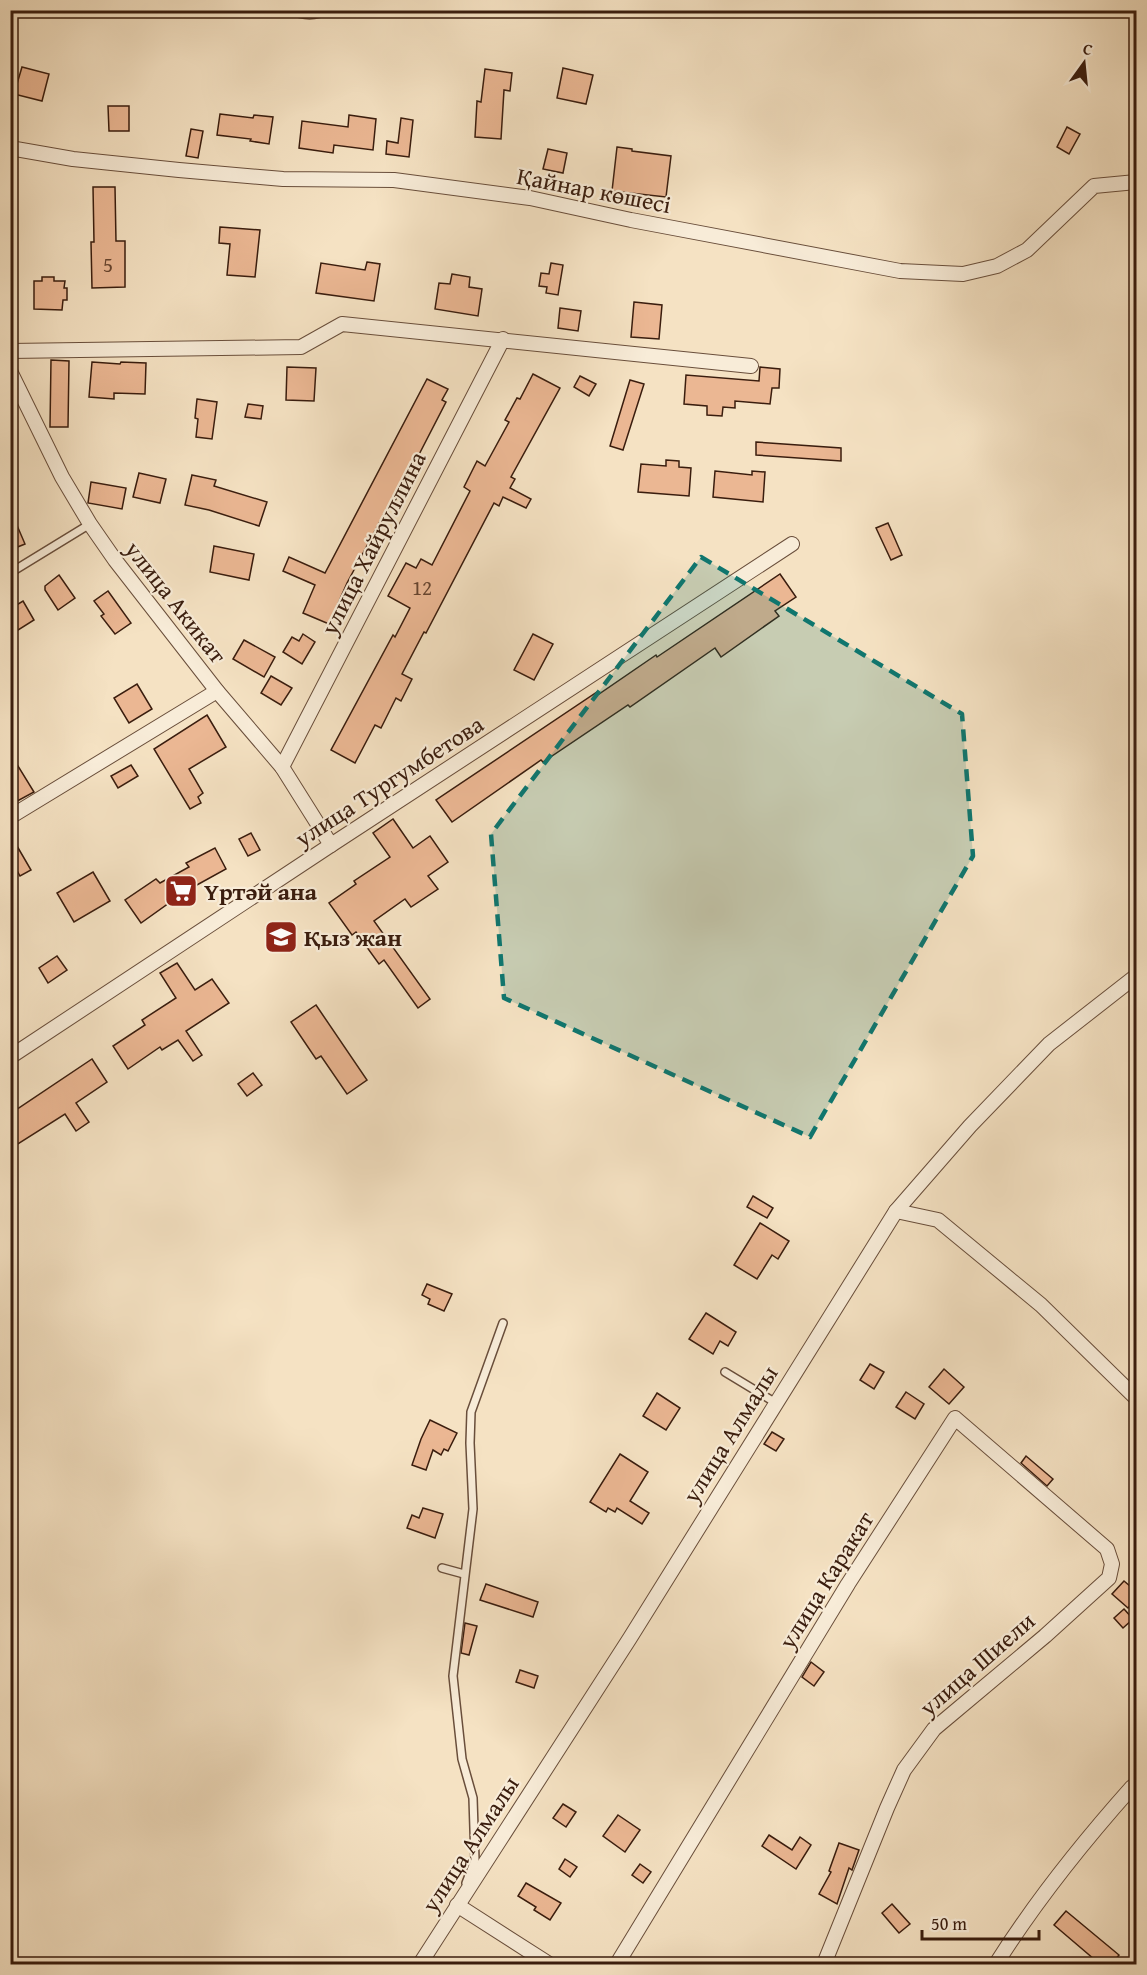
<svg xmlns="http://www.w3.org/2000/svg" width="1147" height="1975" viewBox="0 0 1147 1975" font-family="'Gentium Book Plus',serif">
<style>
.building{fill:#ebb793;stroke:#3a1d0e;stroke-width:1.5}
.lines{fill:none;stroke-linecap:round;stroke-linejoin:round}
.service-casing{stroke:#694e3b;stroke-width:10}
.minor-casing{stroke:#694e3b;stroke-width:16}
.service{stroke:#f8ecd8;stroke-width:7}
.minor{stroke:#f8ecd8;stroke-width:14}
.marked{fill:#0f766e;fill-opacity:0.2;stroke:#0f766e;stroke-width:4.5;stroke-dasharray:12 8;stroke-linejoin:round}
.labels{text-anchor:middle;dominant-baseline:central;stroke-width:4.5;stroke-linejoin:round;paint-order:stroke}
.number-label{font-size:21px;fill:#66442f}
.street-label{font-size:24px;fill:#3a1d0e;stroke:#f8ecd8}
.poi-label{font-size:24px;font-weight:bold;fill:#3a1d0e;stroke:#f8ecd8;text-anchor:start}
</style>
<rect width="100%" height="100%" fill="#f5e2c3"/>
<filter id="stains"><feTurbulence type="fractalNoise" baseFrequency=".00333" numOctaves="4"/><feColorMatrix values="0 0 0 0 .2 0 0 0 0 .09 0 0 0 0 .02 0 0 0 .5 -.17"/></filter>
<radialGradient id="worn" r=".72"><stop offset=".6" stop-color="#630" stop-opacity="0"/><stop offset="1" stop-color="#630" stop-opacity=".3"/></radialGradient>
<g class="building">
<polygon points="22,67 49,74 42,101 14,94"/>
<polygon points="563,68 593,75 586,104 557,98"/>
<polygon points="485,69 512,73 510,91 504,90 501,139 475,137 477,101 481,102"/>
<polygon points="108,106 129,106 129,131 109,131"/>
<polygon points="220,114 253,118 254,115 273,117 269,144 250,141 251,139 217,135"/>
<polygon points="349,115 376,119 373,150 334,145 333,153 299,148 302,121 348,127"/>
<polygon points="401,118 413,120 409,157 386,154 387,141 398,143"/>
<polygon points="1067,127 1080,134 1069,154 1057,147"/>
<polygon points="191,129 203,131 198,158 186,156"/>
<polygon points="617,147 632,149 632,151 671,156 666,197 612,191"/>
<polygon points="548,149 567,153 563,173 543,169"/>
<polygon points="93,187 115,187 116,241 125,241 125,287 92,288 91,242 94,242"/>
<polygon points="220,227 260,230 255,277 227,275 230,244 219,243"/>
<polygon points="367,262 380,264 374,301 316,293 321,263 365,270"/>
<polygon points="551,263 563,265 558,295 546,293 547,287 539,286 541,273 549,274"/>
<polygon points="452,274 470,277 469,287 482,289 478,316 435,309 439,283 450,284"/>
<polygon points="42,277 54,277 54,281 65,281 64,288 67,288 67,300 63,300 62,310 34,309 34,281 42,281"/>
<polygon points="634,302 662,305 659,339 631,337"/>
<polygon points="560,308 581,311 578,331 558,328"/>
<polygon points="51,360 69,361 68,427 50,427"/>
<polygon points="92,362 120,364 121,362 146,363 145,394 114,393 114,399 89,397"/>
<polygon points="287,367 316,368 314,401 286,400"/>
<polygon points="760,367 780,369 779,388 772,388 770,404 735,401 735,408 723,407 722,416 707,415 707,406 684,404 686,375 759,381"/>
<polygon points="533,374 560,388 511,477 515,479 510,488 531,499 526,508 503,497 499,506 494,503 426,633 424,632 402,674 412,679 401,701 396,698 381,728 375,725 355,763 331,750 393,635 395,637 410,608 388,596 406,563 416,568 421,559 432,565 470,491 464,487 477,461 485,466 509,422 505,420 517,398 520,399"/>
<polygon points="580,376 596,384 589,396 574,387"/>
<polygon points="427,379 448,389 442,400 446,402 394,503 391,501 347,583 329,624 303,613 315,585 283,571 289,557 325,573"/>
<polygon points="630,380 644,384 623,450 610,446"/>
<polygon points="197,399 217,402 212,439 196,437 198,419 195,418"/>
<polygon points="248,404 263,406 261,419 245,417"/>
<polygon points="756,442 841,448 841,461 756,455"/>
<polygon points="666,460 679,461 679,467 691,468 689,496 638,492 641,464 666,466"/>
<polygon points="715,471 752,475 752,471 765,472 763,502 713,497"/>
<polygon points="139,473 166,479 160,503 133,497"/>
<polygon points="192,475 216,480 214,486 267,502 259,526 209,510 185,505"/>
<polygon points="91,482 126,488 122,509 88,503"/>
<polygon points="10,509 25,544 15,548 10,542"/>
<polygon points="888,523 902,555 891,560 876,528"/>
<polygon points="214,546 254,554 249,580 210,572"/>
<polygon points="780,574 796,597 775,611 779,616 721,657 715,648 630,707 628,705 543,762 541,760 452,822 436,800 597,692 599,694 656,655 657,657"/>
<polygon points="59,575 75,598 58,610 45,590 45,586"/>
<polygon points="108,591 131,623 115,634 101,616 104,614 94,601"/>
<polygon points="23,601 34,620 15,632 10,624 10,609"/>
<polygon points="303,634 315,642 302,664 283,652 292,637 299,641"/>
<polygon points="533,634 553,644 534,680 514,670"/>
<polygon points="244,640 275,657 264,677 233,659"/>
<polygon points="271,676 292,688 281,705 261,693"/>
<polygon points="137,684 152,709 129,723 114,698"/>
<polygon points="207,715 226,747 189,769 203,793 198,797 201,803 190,809 154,749"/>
<polygon points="10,753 34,792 10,805"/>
<polygon points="131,765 138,776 118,788 111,776"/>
<polygon points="393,819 413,848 430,836 448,862 428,876 438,889 411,907 405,899 374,921 430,999 418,1008 384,960 379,964 356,932 352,935 329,903 356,884 354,881 390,857 373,833"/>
<polygon points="251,833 260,850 248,856 239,839"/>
<polygon points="10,834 31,870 20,876 15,867 10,870"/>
<polygon points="215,848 226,869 186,891 141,923 125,900 156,879 160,883 189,867 186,863"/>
<polygon points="93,872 110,901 74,922 57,893"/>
<polygon points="57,956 67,970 48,983 39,968"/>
<polygon points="177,963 195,990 212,979 229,1003 186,1031 202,1055 193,1061 178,1040 162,1050 160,1047 128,1069 113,1046 145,1025 142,1020 176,998 160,973"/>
<polygon points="316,1005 367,1080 347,1094 321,1056 316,1059 291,1022"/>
<polygon points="92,1059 107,1082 76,1103 89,1122 76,1131 65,1114 10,1149 10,1114"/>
<polygon points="253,1073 262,1085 247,1096 238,1084"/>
<polygon points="753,1196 773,1208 767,1218 747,1207"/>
<polygon points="760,1223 789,1241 778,1259 772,1255 757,1279 734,1265"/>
<polygon points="427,1284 452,1294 444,1311 428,1304 430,1299 422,1295"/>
<polygon points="706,1313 736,1332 728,1346 720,1341 713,1354 689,1339"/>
<polygon points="870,1364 884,1372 874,1389 860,1380"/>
<polygon points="944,1369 964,1387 949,1404 929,1387"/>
<polygon points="906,1392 924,1404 915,1419 896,1407"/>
<polygon points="657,1393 680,1408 666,1430 643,1416"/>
<polygon points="430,1420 457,1433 448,1451 444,1449 441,1455 433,1450 426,1470 412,1465 421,1439"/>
<polygon points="772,1432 784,1439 776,1451 764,1444"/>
<polygon points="620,1454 648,1472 630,1501 649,1513 642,1524 617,1508 615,1512 608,1508 606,1512 590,1502"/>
<polygon points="1026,1456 1053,1479 1047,1486 1021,1463"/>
<polygon points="423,1508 443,1514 435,1538 407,1528 412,1515 419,1518"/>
<polygon points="1124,1581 1137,1592 1137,1598 1128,1608 1112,1594"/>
<polygon points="486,1584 538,1602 533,1617 480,1600"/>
<polygon points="1124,1609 1133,1619 1123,1628 1114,1618"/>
<polygon points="465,1623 477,1626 469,1655 461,1653"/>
<polygon points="811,1662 824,1672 814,1686 802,1677"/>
<polygon points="520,1670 538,1676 534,1688 516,1682"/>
<polygon points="563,1804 576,1812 566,1827 553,1818"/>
<polygon points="618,1815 640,1830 625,1852 603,1836"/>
<polygon points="769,1835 792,1850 800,1837 811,1845 796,1869 762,1846"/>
<polygon points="839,1843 859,1850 852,1870 849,1868 837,1904 819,1894 831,1872 829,1871"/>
<polygon points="565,1859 577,1867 570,1877 559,1869"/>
<polygon points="640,1864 651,1872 643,1883 632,1875"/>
<polygon points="526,1883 561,1903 550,1920 534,1910 536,1907 518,1896"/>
<polygon points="892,1904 910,1924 899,1933 882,1913"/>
<polygon points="1066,1911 1119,1955 1111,1965 1101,1965 1054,1925"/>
</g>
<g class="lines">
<defs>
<g id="service">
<path d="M289 10C301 15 315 17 327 10"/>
<polyline points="10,573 90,524"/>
<polyline points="725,1372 776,1403"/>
<polyline points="442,1568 464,1574"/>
<polyline points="466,1883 475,1860 473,1798 462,1759 453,1676 473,1509 470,1443 471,1412 503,1323"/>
</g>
<g id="minor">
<polyline points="10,148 73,159 179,170 283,179 394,180 530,198 631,220 900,271 963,274 997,266 1027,250 1094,186 1136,182"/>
<polyline points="10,351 301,347 342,324 751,366"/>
<polyline points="10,371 62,477 90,524 115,560 217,691 282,767 331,845"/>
<polyline points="282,767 503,339"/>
<polyline points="10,817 217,691"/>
<polyline points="10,1057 331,845 792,544"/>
<polyline points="896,1211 938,1220 1041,1305 1136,1398"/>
<polyline points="457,1905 549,1964"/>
<polyline points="420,1964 630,1638 896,1211 970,1126 1049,1044 1136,976"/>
<polyline points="617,1964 848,1584 955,1418 1107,1549 1112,1564 1109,1578 1045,1636 934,1729 904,1770 887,1808 824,1964"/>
<path d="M996 1964C1035 1902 1083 1842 1132 1787"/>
</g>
</defs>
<use href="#service" class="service-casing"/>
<use href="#minor" class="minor-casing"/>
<use href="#service" class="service"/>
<use href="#minor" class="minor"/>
</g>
<path class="marked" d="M701 557 962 714 973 856 810 1137 504 998 491 834Z"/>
<defs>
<symbol id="supermarket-square" viewBox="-11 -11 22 22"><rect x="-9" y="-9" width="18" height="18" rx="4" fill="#8f2418" stroke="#f8ecd8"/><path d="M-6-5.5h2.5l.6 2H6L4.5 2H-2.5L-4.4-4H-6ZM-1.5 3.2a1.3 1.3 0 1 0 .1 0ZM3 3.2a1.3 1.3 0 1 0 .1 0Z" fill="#fff"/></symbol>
<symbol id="school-square" viewBox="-11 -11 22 22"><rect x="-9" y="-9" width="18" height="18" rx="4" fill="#8f2418" stroke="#f8ecd8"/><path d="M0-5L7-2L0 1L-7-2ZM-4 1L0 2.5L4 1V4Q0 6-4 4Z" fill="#fff"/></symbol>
</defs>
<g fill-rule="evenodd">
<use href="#supermarket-square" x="162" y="872" width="38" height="38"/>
<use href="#school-square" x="262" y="918" width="38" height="38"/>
</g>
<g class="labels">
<g class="number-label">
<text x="108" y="264">5</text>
<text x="422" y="587">12</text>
</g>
<g class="street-label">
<text transform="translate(594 190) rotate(11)">Қайнар көшесі</text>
<text transform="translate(373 543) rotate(-63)">улица Хайруллина</text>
<text transform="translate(176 602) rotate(52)">улица Акикат</text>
<text transform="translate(389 781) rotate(-33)">улица Тургумбетова</text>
<text transform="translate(730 1434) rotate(-58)">улица Алмалы</text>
<text transform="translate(826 1580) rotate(-58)">улица Каракат</text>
<text transform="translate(977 1664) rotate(-41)">улица Шиели</text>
<text transform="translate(470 1844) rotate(-57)">улица Алмалы</text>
</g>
<g class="poi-label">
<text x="204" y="891">Үртәй ана</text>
<text x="304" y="937">Қыз жан</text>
</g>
</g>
<rect width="1147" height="1975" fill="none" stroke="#f5e2c3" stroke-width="36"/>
<rect x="12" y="12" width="1123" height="1951" fill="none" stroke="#3a1d0e" stroke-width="3"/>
<rect x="18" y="18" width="1111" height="1939" fill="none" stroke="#3a1d0e" stroke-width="1.5"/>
<g transform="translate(1084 63) rotate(15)" stroke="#f8ecd8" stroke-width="4.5" paint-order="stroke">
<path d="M0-4.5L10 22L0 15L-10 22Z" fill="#3a1d0e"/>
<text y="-9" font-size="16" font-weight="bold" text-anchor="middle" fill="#3a1d0e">С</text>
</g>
<path d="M922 1930v9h117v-9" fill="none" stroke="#3a1d0e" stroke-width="3"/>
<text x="931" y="1930" font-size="18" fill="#3a1d0e" stroke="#f8ecd8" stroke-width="4.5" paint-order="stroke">50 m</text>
<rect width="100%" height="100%" filter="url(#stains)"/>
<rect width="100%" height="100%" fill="url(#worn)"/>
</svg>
